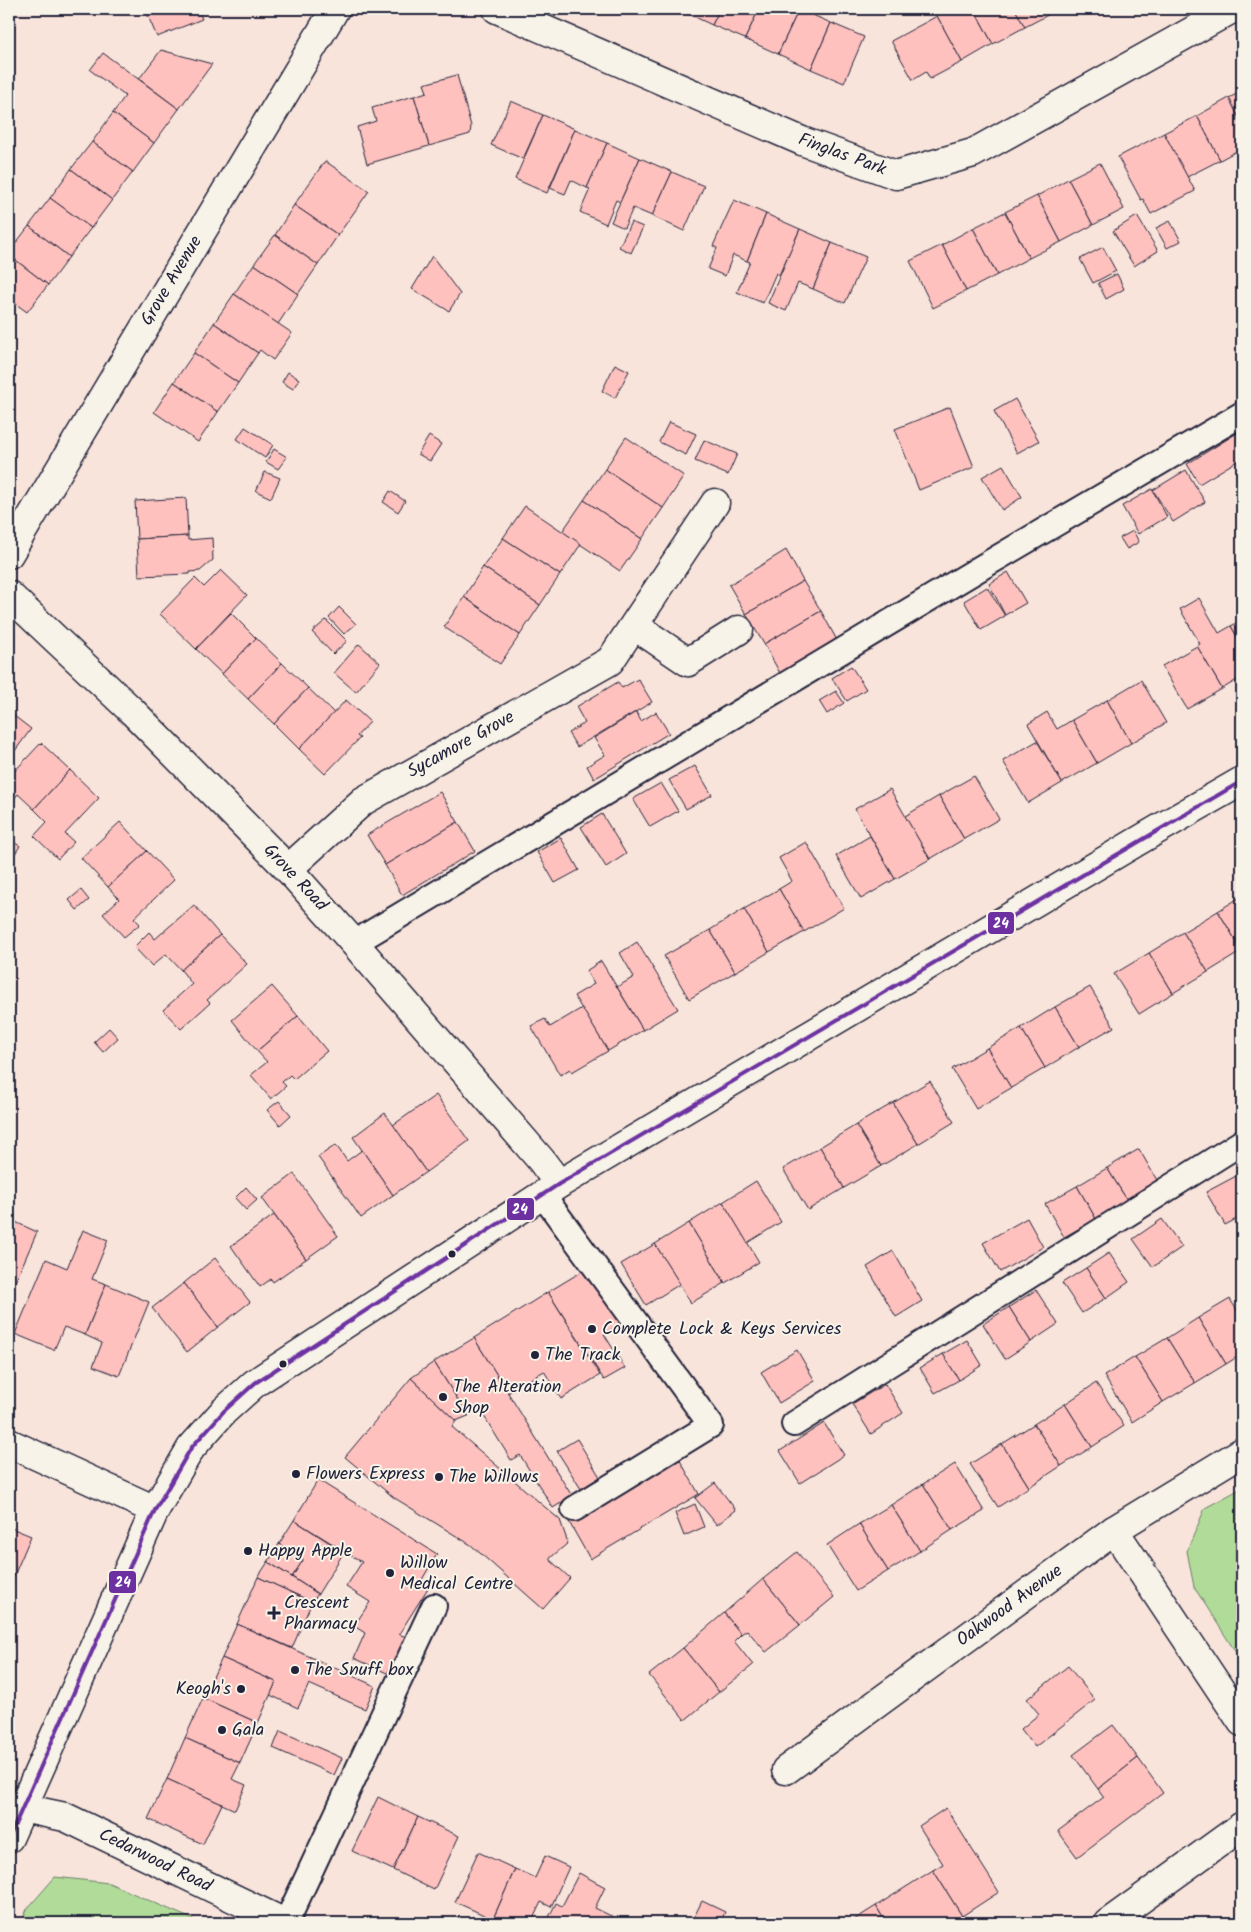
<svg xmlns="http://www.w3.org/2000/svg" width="1251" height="1932" viewBox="0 0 1251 1932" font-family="Kalam,sans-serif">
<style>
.green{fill:#b1db98;stroke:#6a7e6a}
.building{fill:#fec1be;stroke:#22223b}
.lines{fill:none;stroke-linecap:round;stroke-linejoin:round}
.lane-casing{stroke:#22223b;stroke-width:28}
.street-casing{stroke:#22223b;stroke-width:31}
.lane{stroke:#f7f3e8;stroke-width:24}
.street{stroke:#f7f3e8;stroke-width:28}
.bus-1-casing{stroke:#f7f3e8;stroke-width:8}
.bus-1{stroke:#6c30a1;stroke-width:4}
.bus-dot{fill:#22223b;stroke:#f7f3e8;stroke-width:2}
.labels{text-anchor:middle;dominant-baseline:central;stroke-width:4;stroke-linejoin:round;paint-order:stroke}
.street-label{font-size:18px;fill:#22223b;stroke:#f7f3e8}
.poi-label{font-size:18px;fill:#22223b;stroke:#f7f3e8;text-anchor:start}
.line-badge{stroke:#f7f3e8;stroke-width:2}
.badge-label{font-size:14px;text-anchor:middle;font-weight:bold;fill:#fff}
</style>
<rect width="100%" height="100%" fill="#f9e4db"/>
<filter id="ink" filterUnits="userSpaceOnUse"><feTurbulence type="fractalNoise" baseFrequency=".02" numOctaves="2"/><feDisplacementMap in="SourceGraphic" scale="10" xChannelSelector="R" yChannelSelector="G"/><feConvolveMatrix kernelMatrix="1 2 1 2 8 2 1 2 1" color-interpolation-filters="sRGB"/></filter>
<g filter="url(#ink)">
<g class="green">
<polygon points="1242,1488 1242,1662 1194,1587 1187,1551 1205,1508"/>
<polygon points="55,1877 109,1883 201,1923 21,1923 27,1909"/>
</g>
<g class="building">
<polygon points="145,9 198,9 202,19 157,37"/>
<polygon points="680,9 720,9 712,25 680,10"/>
<polygon points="720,9 759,9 745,39 712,25"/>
<polygon points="759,9 799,9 778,54 745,39"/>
<polygon points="799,9 831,23 811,69 778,54"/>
<polygon points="933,9 974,9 993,44 962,62"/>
<polygon points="974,9 1015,9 1025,27 993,44"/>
<polygon points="1015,9 1056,9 1057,10 1025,27"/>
<polygon points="937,16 962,62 930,79 926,72 913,80 891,41"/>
<polygon points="831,23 864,37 844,83 811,69"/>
<polygon points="161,50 212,64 179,109 139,79"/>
<polygon points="103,53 179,109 154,143 113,113 125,96 90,70"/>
<polygon points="457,75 471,126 470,134 429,146 414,96 427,92 424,84"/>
<polygon points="1242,91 1242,124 1229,98"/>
<polygon points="414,96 429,146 367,164 357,127 376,121 372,108"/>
<polygon points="1229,98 1242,124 1242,148 1220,160 1197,116"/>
<polygon points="511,101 543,115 523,159 491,145"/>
<polygon points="113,113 154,143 133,172 92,142"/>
<polygon points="543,115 575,129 547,193 515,179"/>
<polygon points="1197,116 1220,160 1187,177 1164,133"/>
<polygon points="575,129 607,143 587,188 571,180 565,194 550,188"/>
<polygon points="1164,133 1195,191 1151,214 1143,199 1141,200 1118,157"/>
<polygon points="92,142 133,172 112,200 71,169"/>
<polygon points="607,143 640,158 620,202 616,200 606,224 580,212 590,189 587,188"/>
<polygon points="640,158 672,172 652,216 633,208 624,228 611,222"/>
<polygon points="325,161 369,191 338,235 294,205"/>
<polygon points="1100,163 1124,209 1093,225 1068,179"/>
<polygon points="71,169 112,200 91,228 50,198"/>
<polygon points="672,172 704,186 684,231 652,216"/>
<polygon points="1068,179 1093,225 1061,242 1037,196"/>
<polygon points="1037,196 1061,242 1029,258 1005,212"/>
<polygon points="50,198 91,228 69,257 29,226"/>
<polygon points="734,200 766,214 747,261 733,255 725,276 708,269 717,248 713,246"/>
<polygon points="294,205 338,235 318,265 275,235"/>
<polygon points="1005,212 1029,258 997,275 973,228"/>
<polygon points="766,214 800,229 779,275 776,273 763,303 737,292 750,262 747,261"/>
<polygon points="1137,216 1158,251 1134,266 1113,231"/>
<polygon points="1170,221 1181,241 1167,248 1156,228"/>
<polygon points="631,222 643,227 631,253 619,247"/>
<polygon points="29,226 69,257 48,285 9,255 9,252"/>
<polygon points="973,228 997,275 966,291 942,245"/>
<polygon points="800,229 832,243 813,289 798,283 786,311 768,303"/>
<polygon points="275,235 318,265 298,294 254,264"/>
<polygon points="832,243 866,257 845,303 813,289"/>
<polygon points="942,245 966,291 933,308 910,261"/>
<polygon points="1103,247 1116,271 1093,283 1080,259"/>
<polygon points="9,255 48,285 27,312 9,299"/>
<polygon points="432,256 460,294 449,311 412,289"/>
<polygon points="254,264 298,294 278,324 234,294"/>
<polygon points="1117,274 1124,289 1106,299 1098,283"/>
<polygon points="234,294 292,333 273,360 260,350 258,353 214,323"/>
<polygon points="214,323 258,353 238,383 194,353"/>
<polygon points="194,353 238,383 218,412 174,382"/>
<polygon points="615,364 629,371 615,398 602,391"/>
<polygon points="288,372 299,379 293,389 282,382"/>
<polygon points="174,382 218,412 198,442 154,412"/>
<polygon points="1015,399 1039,441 1017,453 994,411"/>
<polygon points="950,407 974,467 919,490 895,429"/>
<polygon points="669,422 696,434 686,455 659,442"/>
<polygon points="245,427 273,445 265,458 237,439"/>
<polygon points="1242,430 1242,458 1199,484 1187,464"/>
<polygon points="429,436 441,444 430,461 418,454"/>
<polygon points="626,437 684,476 663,508 605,469"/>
<polygon points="704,440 737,454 728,475 695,461"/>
<polygon points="274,449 287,457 278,469 266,462"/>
<polygon points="1003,465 1022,497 1002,510 982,477"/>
<polygon points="605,469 663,508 642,539 584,500"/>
<polygon points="1186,470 1205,502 1173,522 1153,490"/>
<polygon points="265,472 280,478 271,498 256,491"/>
<polygon points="1152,489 1167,517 1138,534 1122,506"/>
<polygon points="390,491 405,501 398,512 383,502"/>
<polygon points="186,498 188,536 137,539 135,501"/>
<polygon points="584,500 642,539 620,571 562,532"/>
<polygon points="525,506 581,544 560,575 503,538"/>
<polygon points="1133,531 1139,542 1127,549 1120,538"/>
<polygon points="188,536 188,540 212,538 213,560 200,571 190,572 190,574 139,576 137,539"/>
<polygon points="503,538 560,575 540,605 483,567"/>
<polygon points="786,550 803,581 746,614 729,585"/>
<polygon points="483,567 540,605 520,635 464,597"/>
<polygon points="221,570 247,595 196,649 160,614 195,578 204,587"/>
<polygon points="1008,572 1026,603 1005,615 989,584"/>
<polygon points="803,581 821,611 764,644 746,614"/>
<polygon points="987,587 1005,616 981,630 964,601"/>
<polygon points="464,597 520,635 500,664 444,627"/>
<polygon points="1199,598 1219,633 1231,626 1242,645 1242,677 1222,689 1197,646 1200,644 1180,609"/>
<polygon points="339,607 356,624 344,634 329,618"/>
<polygon points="821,611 838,642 781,675 764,644"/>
<polygon points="231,613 256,638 222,674 196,649"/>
<polygon points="326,620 347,641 333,654 312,632"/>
<polygon points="1242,620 1242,645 1231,626"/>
<polygon points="256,638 282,663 248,699 222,674"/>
<polygon points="359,644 380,663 356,692 334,673"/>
<polygon points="1197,646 1222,689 1187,709 1162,666"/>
<polygon points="282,663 308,688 274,724 248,699"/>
<polygon points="851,666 866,689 847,701 832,678"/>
<polygon points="638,679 652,702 577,747 568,733 585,723 576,707 618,682 622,688"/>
<polygon points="1141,680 1166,723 1131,743 1107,700"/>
<polygon points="308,688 334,713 299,749 274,724"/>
<polygon points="836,691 844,703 827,714 819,701"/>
<polygon points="346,700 370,722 357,736 360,738 325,774 299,749"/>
<polygon points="1107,700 1131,743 1097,763 1072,720"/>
<polygon points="9,712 31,729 9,759"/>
<polygon points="636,712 641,721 656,712 669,733 594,779 587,766 605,755 594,738"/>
<polygon points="1047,712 1057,729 1072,720 1097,763 1062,783 1028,724"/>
<polygon points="1037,741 1062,783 1028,803 1003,761"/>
<polygon points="41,743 70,770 34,809 18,794 9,805 9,777"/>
<polygon points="695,766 712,795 686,809 669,780"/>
<polygon points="70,770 99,798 65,834 74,842 58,859 34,836 47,822 34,809"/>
<polygon points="974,776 999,819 964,839 939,796"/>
<polygon points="661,783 678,811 650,827 633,799"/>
<polygon points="890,789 930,859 895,879 855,809"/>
<polygon points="440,792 458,822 385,865 367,835"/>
<polygon points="939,796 964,839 930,859 905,816"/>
<polygon points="602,814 626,854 606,867 581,827"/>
<polygon points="120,822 147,851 108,887 81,858"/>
<polygon points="458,822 475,851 402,895 385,865"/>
<polygon points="870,836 895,879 861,899 836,856"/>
<polygon points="561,838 579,870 555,883 537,852"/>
<polygon points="10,840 20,846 12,858 9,855"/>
<polygon points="806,842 844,908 804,932 779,889 792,881 779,858"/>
<polygon points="147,851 174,880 134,918 140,924 124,937 103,914 119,899 108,887"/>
<polygon points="779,889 804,932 769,952 744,909"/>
<polygon points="81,890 89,900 77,910 69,900"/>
<polygon points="1242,896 1242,951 1218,911"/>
<polygon points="194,905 220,935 181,970 166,954 152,966 134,947 149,932 155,939"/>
<polygon points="744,909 769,952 735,972 710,930"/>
<polygon points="1218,911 1242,951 1208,972 1183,932"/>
<polygon points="710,930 735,972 689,999 664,956"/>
<polygon points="1183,932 1208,972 1173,993 1149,953"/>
<polygon points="220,935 247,964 207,1000 210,1003 181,1029 163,1010 192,984 181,970"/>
<polygon points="637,942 678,1009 643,1030 617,987 634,977 620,953"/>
<polygon points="1149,953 1173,993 1139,1014 1114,974"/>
<polygon points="601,961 643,1030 608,1051 574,996 594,984 586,971"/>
<polygon points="272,986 298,1016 257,1051 232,1020"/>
<polygon points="1090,987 1114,1027 1079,1047 1055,1007"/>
<polygon points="1055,1007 1079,1047 1045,1068 1021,1028"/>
<polygon points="582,1008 608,1051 572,1072 570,1069 560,1075 531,1026 545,1019 550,1027"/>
<polygon points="298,1016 327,1051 294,1079 290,1075 282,1082 286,1086 271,1099 251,1075 267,1062 257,1051"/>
<polygon points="109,1028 118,1038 103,1052 94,1042"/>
<polygon points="1021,1028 1045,1068 1011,1088 987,1048"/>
<polygon points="987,1048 1011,1088 976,1109 952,1069"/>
<polygon points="930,1081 954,1122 918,1144 893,1103"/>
<polygon points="436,1095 469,1141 426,1172 393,1125"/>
<polygon points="279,1101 291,1115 280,1125 267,1110"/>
<polygon points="893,1103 918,1144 881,1166 856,1125"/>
<polygon points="385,1113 426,1172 393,1195 353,1137"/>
<polygon points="856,1125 881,1166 844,1188 820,1147"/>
<polygon points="336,1145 347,1161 362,1150 393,1195 361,1218 318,1157"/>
<polygon points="820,1147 844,1188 808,1210 783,1169"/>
<polygon points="1139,1149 1158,1182 1127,1200 1107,1168"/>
<polygon points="1107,1168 1127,1200 1096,1219 1077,1186"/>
<polygon points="294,1174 338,1236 306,1259 262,1198"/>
<polygon points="1238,1175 1242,1182 1242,1216 1225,1225 1206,1192"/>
<polygon points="756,1181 781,1222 747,1243 723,1202"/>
<polygon points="1077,1186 1096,1219 1064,1237 1045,1204"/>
<polygon points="246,1187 257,1200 246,1210 235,1198"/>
<polygon points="723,1202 759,1262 725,1283 689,1223"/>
<polygon points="274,1215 306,1259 273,1282 271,1279 260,1287 231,1246"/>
<polygon points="1027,1218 1043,1247 1000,1272 983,1243"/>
<polygon points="9,1219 37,1232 9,1296"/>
<polygon points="1162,1219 1182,1247 1153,1267 1133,1239"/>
<polygon points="689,1223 725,1283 691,1303 655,1244"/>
<polygon points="83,1230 108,1240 92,1279 106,1284 85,1335 64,1327 54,1350 15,1334 46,1259 67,1268"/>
<polygon points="655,1244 680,1284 646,1305 621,1264"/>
<polygon points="893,1251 922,1301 896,1317 867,1267"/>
<polygon points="1109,1253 1129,1282 1106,1298 1086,1268"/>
<polygon points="215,1258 250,1302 218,1327 184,1283"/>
<polygon points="1086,1268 1106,1298 1082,1313 1062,1283"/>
<polygon points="586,1269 620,1324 604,1334 625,1368 604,1380 548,1292"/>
<polygon points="184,1283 218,1327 187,1352 152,1308"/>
<polygon points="106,1284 149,1302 119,1376 93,1366 102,1343 85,1335"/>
<polygon points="1036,1290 1058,1324 1031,1342 1009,1307"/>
<polygon points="548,1292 600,1375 561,1399 544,1371 508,1393 474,1338"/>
<polygon points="1230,1299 1242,1319 1242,1354 1226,1364 1198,1318"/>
<polygon points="1009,1307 1031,1342 1005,1359 983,1324"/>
<polygon points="1198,1318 1226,1364 1195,1383 1167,1338"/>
<polygon points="474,1338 572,1496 553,1508 520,1455 511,1460 479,1408 468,1416 434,1362"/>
<polygon points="1167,1338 1195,1383 1163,1402 1135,1357"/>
<polygon points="967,1340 982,1365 959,1380 943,1354"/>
<polygon points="797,1350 815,1381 779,1403 761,1372"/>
<polygon points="943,1354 959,1380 935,1393 920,1368"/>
<polygon points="1135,1357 1163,1402 1132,1422 1104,1376"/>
<polygon points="434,1362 468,1416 456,1421 411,1378"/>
<polygon points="411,1378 456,1421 452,1427 560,1520 568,1543 549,1559 570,1578 543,1609 471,1545 393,1497 345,1457"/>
<polygon points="1096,1383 1124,1426 1092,1447 1065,1404"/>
<polygon points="885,1384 903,1413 871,1434 852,1404"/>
<polygon points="1065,1404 1092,1447 1061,1466 1034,1424"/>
<polygon points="824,1423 844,1455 800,1483 780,1451"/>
<polygon points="1034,1424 1061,1466 1029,1487 1002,1444"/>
<polygon points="577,1439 600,1477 581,1489 557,1451"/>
<polygon points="1002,1444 1029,1487 998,1507 970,1464"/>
<polygon points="678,1457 699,1494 590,1559 569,1522"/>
<polygon points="955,1464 984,1511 952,1530 923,1484"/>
<polygon points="318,1480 437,1554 420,1583 428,1588 399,1634 406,1637 389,1674 354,1658 365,1633 354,1626 370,1602 346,1587 362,1562 294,1520"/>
<polygon points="715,1483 736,1510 717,1525 695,1498"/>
<polygon points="923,1484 952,1530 920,1551 891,1505"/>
<polygon points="695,1504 704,1527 684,1536 675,1513"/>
<polygon points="891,1505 920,1551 888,1571 859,1524"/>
<polygon points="294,1520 344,1552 318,1594 292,1577 303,1560 279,1544"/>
<polygon points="859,1524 888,1571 856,1591 827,1545"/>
<polygon points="9,1527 31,1536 10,1585 9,1584"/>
<polygon points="279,1544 303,1560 292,1577 268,1562"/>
<polygon points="797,1552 834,1597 800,1625 763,1579"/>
<polygon points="268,1562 318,1594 312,1602 258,1577"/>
<polygon points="258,1577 312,1602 292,1648 237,1624"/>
<polygon points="763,1579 800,1625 766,1652 747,1630 741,1634 724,1613"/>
<polygon points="724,1613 741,1634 734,1641 753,1665 719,1692 683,1648"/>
<polygon points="237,1624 375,1686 365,1709 309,1684 298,1708 270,1695 276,1682 222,1658"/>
<polygon points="683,1648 719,1692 685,1720 649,1675"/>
<polygon points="222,1658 276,1682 258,1723 203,1698"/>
<polygon points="1068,1666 1095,1700 1035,1747 1021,1729 1039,1714 1027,1699"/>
<polygon points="203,1698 258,1723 240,1763 185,1738"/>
<polygon points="1113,1725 1138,1758 1098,1789 1073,1755"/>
<polygon points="280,1731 342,1758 334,1775 273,1748"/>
<polygon points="185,1738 240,1763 232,1779 246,1785 235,1810 167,1779"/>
<polygon points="1138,1758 1163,1793 1077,1857 1058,1831 1104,1797 1098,1789"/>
<polygon points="167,1779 222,1804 203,1844 148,1819"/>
<polygon points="378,1797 418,1817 393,1870 352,1851"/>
<polygon points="946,1808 999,1892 962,1916 933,1870 943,1864 919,1826"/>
<polygon points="418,1817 459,1836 434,1890 393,1870"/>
<polygon points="478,1852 515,1869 493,1919 455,1902"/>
<polygon points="545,1856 569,1867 551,1907 541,1902 531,1923 503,1923 493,1919 515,1869 535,1878"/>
<polygon points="933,1870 962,1916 950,1923 886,1923 876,1906"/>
<polygon points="579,1873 605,1887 595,1908 617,1919 615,1923 546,1923 556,1903 562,1906"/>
<polygon points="702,1901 725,1912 720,1923 691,1923"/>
<polygon points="876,1906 886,1923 849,1923"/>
</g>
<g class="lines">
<defs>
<g id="lane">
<polyline points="354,943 982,567 1242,414"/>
<polyline points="542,1194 711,1425 574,1509"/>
<polyline points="794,1424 1242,1142"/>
<polyline points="286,1923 434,1606"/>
</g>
<g id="street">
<polyline points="497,9 802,141 896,175 973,153 1232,9"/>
<polyline points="9,554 335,9"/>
<polyline points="9,595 133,712 288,869 354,943 541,1160 559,1184"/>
<polyline points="635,626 688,662 739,630"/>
<polyline points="288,869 363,801 610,661 715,503"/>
<polyline points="9,1443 155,1510"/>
<polyline points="1114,1530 1242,1722"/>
<polyline points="786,1770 1114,1530 1242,1452"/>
<polyline points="22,1808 65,1817 285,1923"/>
<polyline points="9,1838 155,1510 191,1448 224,1411 255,1383 559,1184 1155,831 1242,781"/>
<polyline points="1108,1923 1242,1826"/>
</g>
</defs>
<use href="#lane" class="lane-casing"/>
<use href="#street" class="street-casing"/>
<use href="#lane" class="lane"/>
<use href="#street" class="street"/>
<defs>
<polyline id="bus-1" points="9,1838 155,1510 191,1448 224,1411 255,1383 559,1184 1242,781"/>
</defs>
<use href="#bus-1" class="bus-1-casing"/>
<use href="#bus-1" class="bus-1"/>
</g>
</g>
<g class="bus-dot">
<circle cx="452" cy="1254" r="4.5"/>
<circle cx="592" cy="1329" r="5"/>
<circle cx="535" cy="1355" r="5"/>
<circle cx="283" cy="1364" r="4.5"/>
<circle cx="443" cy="1397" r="5"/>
<circle cx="296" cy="1474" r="5"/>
<circle cx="439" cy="1477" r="5"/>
<circle cx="248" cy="1551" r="5"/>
<circle cx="390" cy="1573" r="5"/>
<path d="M271.5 1605.5h5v5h5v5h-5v5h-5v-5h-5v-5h5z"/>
<circle cx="295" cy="1670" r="5"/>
<circle cx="241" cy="1689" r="5"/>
<circle cx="222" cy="1730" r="5"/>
</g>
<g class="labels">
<g class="street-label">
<text transform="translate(842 155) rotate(20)">Finglas Park</text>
<text transform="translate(172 281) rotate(-59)">Grove Avenue</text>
<text transform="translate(461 745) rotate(-29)">Sycamore Grove</text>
<text transform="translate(295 878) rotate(47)">Grove Road</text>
<text transform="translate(1010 1606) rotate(-36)">Oakwood Avenue</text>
<text transform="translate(155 1861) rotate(26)">Cedarwood Road</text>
</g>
<g class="poi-label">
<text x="602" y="1329">Complete Lock &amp; Keys Services</text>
<text x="545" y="1355">The Track</text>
<text x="453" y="1387">The Alteration<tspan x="453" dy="21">Shop</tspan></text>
<text x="306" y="1474">Flowers Express</text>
<text x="449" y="1477">The Willows</text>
<text x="258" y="1551">Happy Apple</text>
<text x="400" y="1563">Willow<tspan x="400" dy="21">Medical Centre</tspan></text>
<text x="284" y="1603">Crescent<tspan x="284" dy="21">Pharmacy</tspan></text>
<text x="305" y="1670">The Snuff box</text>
<text x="231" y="1689" text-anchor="end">Keogh's</text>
<text x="232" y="1730">Gala</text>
</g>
</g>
<g class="line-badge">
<rect x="987" y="911" width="28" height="24" rx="5" fill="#6c30a1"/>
<rect x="506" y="1197" width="29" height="24" rx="5" fill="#6c30a1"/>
<rect x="108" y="1570" width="29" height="24" rx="5" fill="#6c30a1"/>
</g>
<g class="badge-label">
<text x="1001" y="928">24</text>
<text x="520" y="1214">24</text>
<text x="123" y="1587">24</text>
</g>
<rect width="1251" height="1932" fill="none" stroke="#f7f3e8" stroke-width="30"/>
<rect x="15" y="15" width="1221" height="1902" fill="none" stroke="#22223b" stroke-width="2" filter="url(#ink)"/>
</svg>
